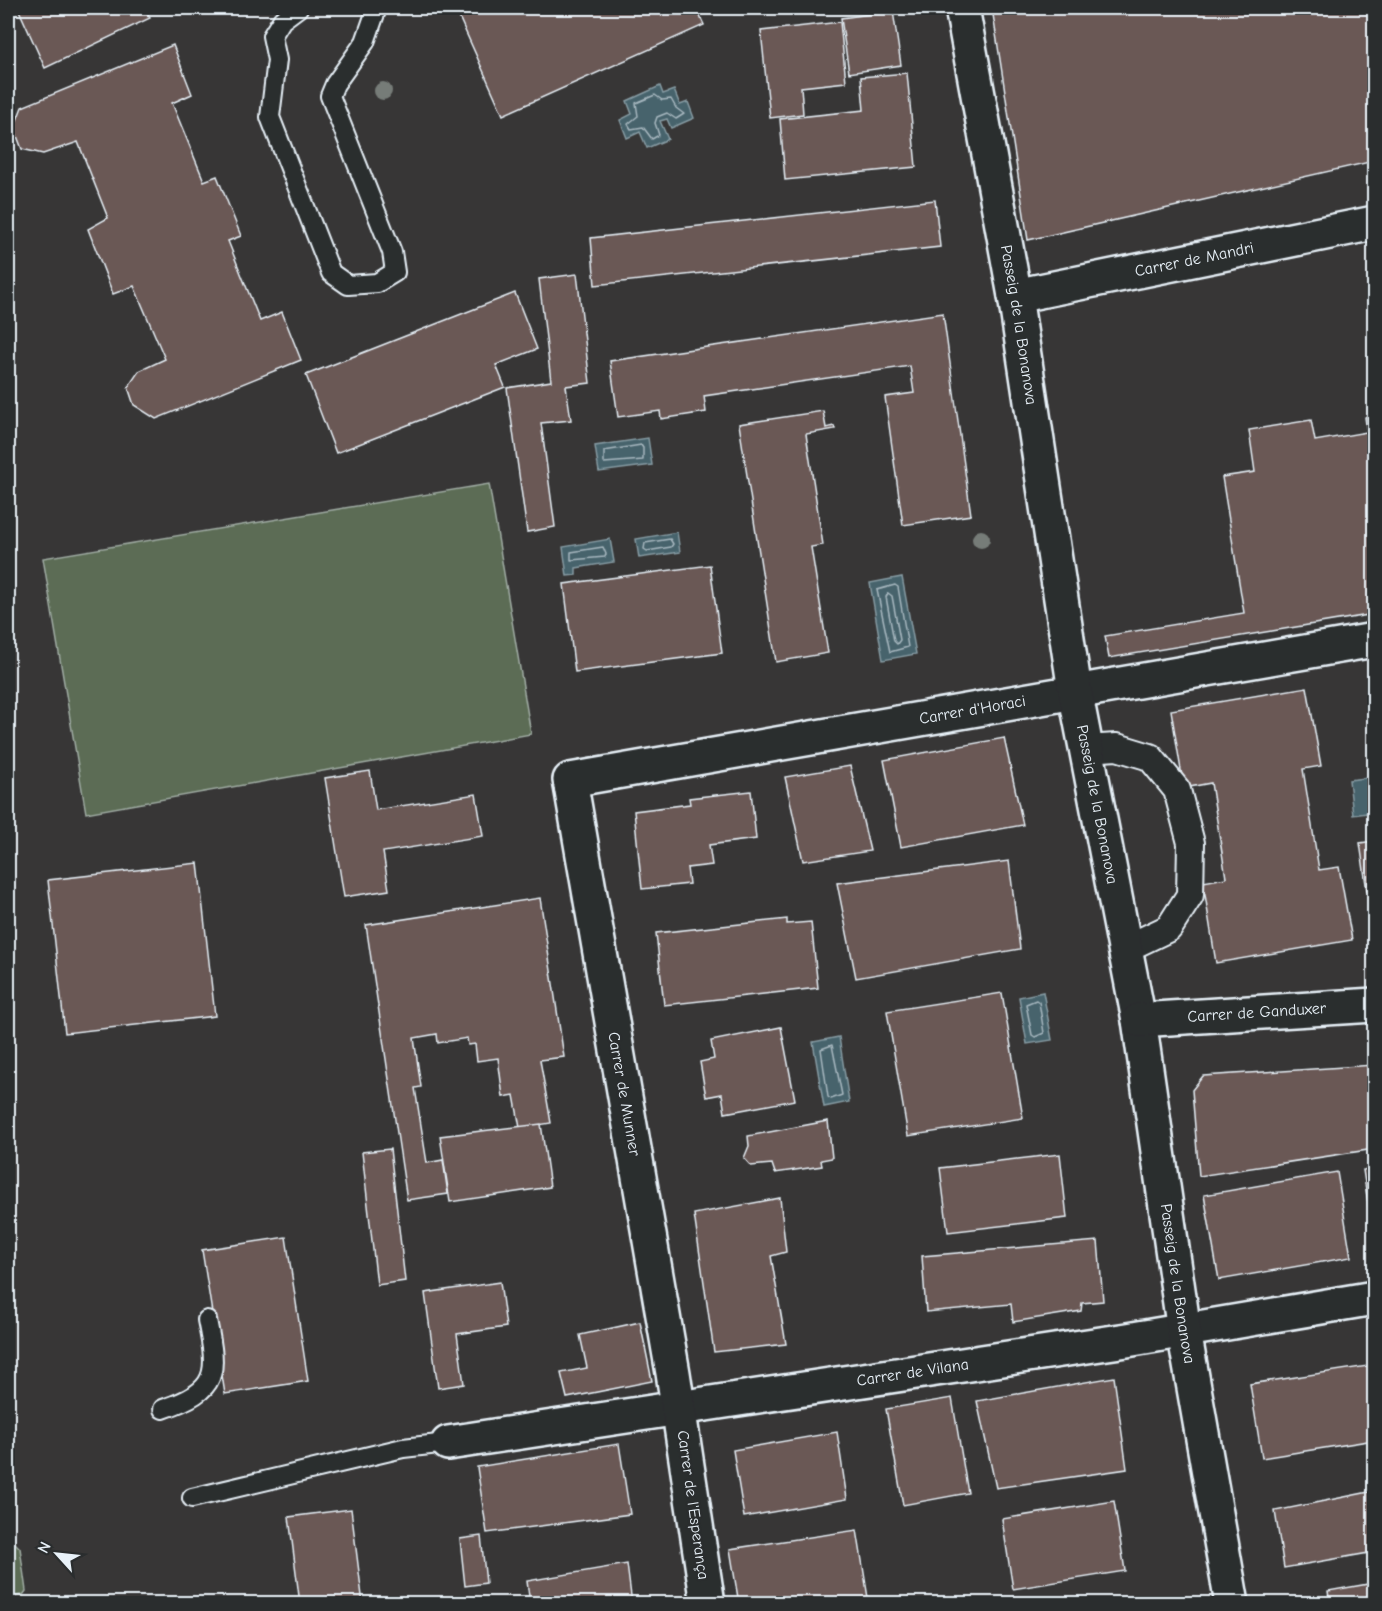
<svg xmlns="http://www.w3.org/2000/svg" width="1382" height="1611" viewBox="0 0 1382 1611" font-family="'Comic Neue',sans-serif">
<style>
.green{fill:#5b6c54;stroke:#a2aea6;stroke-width:1.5}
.water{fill:#47636c;stroke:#879ca4;stroke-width:1.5}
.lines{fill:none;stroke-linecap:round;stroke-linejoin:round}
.shore{stroke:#a8b8c0;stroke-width:1.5}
.building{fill:#6b5855;stroke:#e8f1f8;stroke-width:1.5}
.service-casing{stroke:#e8f1f8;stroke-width:22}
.pedestrian-casing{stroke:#e8f1f8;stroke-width:30}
.minor-casing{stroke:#e8f1f8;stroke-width:38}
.tertiary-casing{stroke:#e8f1f8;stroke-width:38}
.service{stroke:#2a2d2e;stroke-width:18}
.pedestrian{stroke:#2a2d2e;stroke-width:26}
.minor{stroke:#2a2d2e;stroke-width:33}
.tertiary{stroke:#2a2d2e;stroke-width:33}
.tree{fill:#767c78}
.labels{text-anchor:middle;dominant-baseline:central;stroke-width:4.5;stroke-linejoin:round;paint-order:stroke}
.street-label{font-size:16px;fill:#e8f1f8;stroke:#2a2d2e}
</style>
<rect width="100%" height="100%" fill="#373636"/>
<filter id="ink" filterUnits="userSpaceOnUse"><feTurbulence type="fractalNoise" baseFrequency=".0167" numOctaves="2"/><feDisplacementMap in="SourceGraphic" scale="12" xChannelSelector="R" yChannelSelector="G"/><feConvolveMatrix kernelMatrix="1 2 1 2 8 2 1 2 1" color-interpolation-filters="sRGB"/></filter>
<g filter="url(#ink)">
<g class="green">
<polygon points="489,484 531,734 86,813 43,558"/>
<polygon points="13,1541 20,1548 26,1591 23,1595 8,1597 8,1549"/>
</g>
<g class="water">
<polygon points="660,86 663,94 674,90 680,105 688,102 694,118 671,128 667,119 660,121 668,139 647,148 640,132 627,138 620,120 632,114 627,101"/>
<polygon points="648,438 652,465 599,472 595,446"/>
<polygon points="677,532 680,552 639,558 636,539"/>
<polygon points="610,539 614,562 576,568 576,575 567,576 563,547"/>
<polygon points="902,577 916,654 883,660 870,583"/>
<polygon points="1374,777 1374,812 1353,815 1349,780"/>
<polygon points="1043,992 1052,1040 1027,1044 1019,997"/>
<polygon points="839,1037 849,1102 824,1107 813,1042"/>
</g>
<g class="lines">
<g class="shore">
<polygon points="655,95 662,100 671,99 676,108 684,114 676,119 667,113 657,117 655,123 659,135 652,139 643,127 631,129 628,124 638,116 636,103"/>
<polygon points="641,445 643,448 643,460 604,463 604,451"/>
<polygon points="670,539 673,544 671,547 647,551 644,549 645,543"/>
<polygon points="603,547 606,554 605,557 571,560 571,552"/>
<polygon points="895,585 898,587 908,647 890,652 877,590"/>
<polygon points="888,593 892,596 900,640 897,644 894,641 886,597"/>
<polygon points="1036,1000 1039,1002 1044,1033 1035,1037 1032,1035 1026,1004"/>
<polygon points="832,1045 842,1095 831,1099 828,1097 821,1049"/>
</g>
</g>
<g class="building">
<polygon points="18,8 145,8 150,18 45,68"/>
<polygon points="455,8 696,8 704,25 503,115"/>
<polygon points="992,8 1374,8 1374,161 1028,240"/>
<polygon points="893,11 901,65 849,73 841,18"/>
<polygon points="840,22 846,82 801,87 803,114 770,118 761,31"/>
<polygon points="173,45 192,94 172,103 204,181 217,176 241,236 228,241 260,321 282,312 301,360 156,419 134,405 128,387 139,371 165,359 134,286 113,294 88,229 108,218 78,142 43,154 22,149 14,128 22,107"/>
<polygon points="907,73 916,167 785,180 780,119 864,110 861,77"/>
<polygon points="935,200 940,247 595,285 591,238"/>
<polygon points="577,274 590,383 566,386 571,420 541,423 555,527 527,532 507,388 551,381 539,279"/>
<polygon points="515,293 537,349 496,365 505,387 336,453 306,375"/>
<polygon points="943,313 971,515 903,525 885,397 914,393 910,366 704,396 706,412 661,419 660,411 618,417 610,361"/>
<polygon points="823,411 826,428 834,426 835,429 806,434 823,545 811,547 828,653 776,662 739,424"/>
<polygon points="1374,415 1374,614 1109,658 1105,636 1244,613 1222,477 1255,472 1249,430 1311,420 1315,441 1367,432 1365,417"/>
<polygon points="710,565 722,653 575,672 564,584"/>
<polygon points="1307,687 1321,766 1303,769 1319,870 1339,867 1352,940 1216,963 1203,882 1226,878 1211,783 1184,788 1171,710"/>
<polygon points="1004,738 1023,825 901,847 884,760"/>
<polygon points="850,766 870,851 803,861 785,777"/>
<polygon points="370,771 376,810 476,794 483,836 383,852 389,890 344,897 325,778"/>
<polygon points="751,791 756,839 709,845 712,865 687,868 689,884 642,889 634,811 690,804 689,798"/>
<polygon points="1374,841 1374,890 1367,891 1360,843"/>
<polygon points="1009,861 1020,949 856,978 837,883"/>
<polygon points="198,863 215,1016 65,1033 48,880"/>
<polygon points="540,898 564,1057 540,1060 551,1123 520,1128 514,1095 503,1097 498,1058 477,1061 475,1044 468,1045 467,1038 438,1043 437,1034 414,1038 421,1087 415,1088 427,1163 443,1160 448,1194 407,1200 366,925"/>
<polygon points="787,919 787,924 811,922 818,988 664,1005 656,933"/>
<polygon points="1002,993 1023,1118 908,1136 887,1011"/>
<polygon points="781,1027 795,1100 725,1113 722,1094 706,1097 700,1062 714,1059 711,1041"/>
<polygon points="1374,1065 1374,1149 1199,1176 1192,1090 1203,1076"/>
<polygon points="828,1121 832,1158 821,1160 822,1166 775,1173 772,1164 751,1166 744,1158 749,1146 748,1136"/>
<polygon points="541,1124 550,1187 450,1202 440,1136"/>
<polygon points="390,1149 405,1281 377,1285 362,1152"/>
<polygon points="1060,1154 1067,1218 948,1232 940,1168"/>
<polygon points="1374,1168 1374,1243 1363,1170"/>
<polygon points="1337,1172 1351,1257 1219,1280 1204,1195"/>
<polygon points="780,1198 786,1252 771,1256 786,1344 714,1352 694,1214"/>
<polygon points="286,1237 308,1381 225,1394 202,1250"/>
<polygon points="1098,1241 1103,1301 1082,1303 1081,1311 1013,1322 1011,1304 926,1312 922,1256"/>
<polygon points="500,1282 506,1327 457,1334 464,1384 438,1388 425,1293"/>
<polygon points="640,1322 652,1381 567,1398 561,1373 587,1368 580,1335"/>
<polygon points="1374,1365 1374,1440 1262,1458 1250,1384"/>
<polygon points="1114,1377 1127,1469 996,1488 977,1401"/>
<polygon points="952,1398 968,1493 903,1505 886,1409"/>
<polygon points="837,1432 847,1499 744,1517 733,1450"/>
<polygon points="619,1444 630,1514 487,1533 477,1467"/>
<polygon points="1374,1491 1374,1552 1284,1568 1275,1511"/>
<polygon points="1114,1501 1125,1571 1013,1589 1002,1519"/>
<polygon points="351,1509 363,1604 300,1604 289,1517"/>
<polygon points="857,1530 869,1604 739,1604 730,1549"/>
<polygon points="481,1536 486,1583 465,1586 460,1539"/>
<polygon points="627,1564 632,1604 530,1604 527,1581"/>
<polygon points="1374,1583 1374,1604 1330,1604 1328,1591"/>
</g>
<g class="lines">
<defs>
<g id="service">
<polyline points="298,8 282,20 272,36 277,60 270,117 331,273 348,285 377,283 395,272 392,252 330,96 335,84 365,42 377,8"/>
<path d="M163 1409C219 1390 218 1374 207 1320"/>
<polyline points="192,1498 403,1448 448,1443"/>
</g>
<polyline id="pedestrian" points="1086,749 1117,747 1150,757 1177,790 1191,843 1190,895 1169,928 1125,949"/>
<g id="minor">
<path id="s1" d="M448 1443 1127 1340 1374 1298"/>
<path id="s2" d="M708 1604 673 1373 570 780 1374 640"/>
</g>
<g id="tertiary">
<path id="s3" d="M962 8 1015 296 1075 691 1139 1020 1184 1331 1232 1604"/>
<path id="s4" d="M1015 296 1374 223"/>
<path id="s5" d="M1139 1020 1374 1005"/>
</g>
</defs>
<use href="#service" class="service-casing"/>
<use href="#pedestrian" class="pedestrian-casing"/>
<use href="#minor" class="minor-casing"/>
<use href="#tertiary" class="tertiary-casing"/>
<use href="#service" class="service"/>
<use href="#pedestrian" class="pedestrian"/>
<use href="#minor" class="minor"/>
<use href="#tertiary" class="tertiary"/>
</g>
<g class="tree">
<circle cx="383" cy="91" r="9"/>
<circle cx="981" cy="539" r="9"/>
</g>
</g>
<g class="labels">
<g class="street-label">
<text stroke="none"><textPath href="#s4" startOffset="183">Carrer de Mandri</textPath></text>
<text stroke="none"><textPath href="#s3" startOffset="322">Passeig de la Bonanova</textPath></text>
<text stroke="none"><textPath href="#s2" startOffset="1244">Carrer d'Horaci</textPath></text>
<text stroke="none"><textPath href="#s3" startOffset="808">Passeig de la Bonanova</textPath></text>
<text stroke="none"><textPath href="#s5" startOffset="118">Carrer de Ganduxer</textPath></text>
<text transform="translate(624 1094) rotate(80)">Carrer de Munner</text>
<text stroke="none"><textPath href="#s3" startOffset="1294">Passeig de la Bonanova</textPath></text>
<text stroke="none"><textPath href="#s1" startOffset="470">Carrer de Vilana</textPath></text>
<text transform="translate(693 1505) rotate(82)">Carrer de l'Esperança</text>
</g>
</g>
<rect width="1382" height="1611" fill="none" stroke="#2a2d2e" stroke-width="30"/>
<rect x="15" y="15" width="1352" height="1581" fill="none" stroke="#e8f1f8" stroke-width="2" filter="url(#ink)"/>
<g transform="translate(57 1554) rotate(297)" stroke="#2a2d2e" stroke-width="4.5" paint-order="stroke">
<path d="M0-4.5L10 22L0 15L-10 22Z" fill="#e8f1f8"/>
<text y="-9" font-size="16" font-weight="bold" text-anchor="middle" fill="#e8f1f8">N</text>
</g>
</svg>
